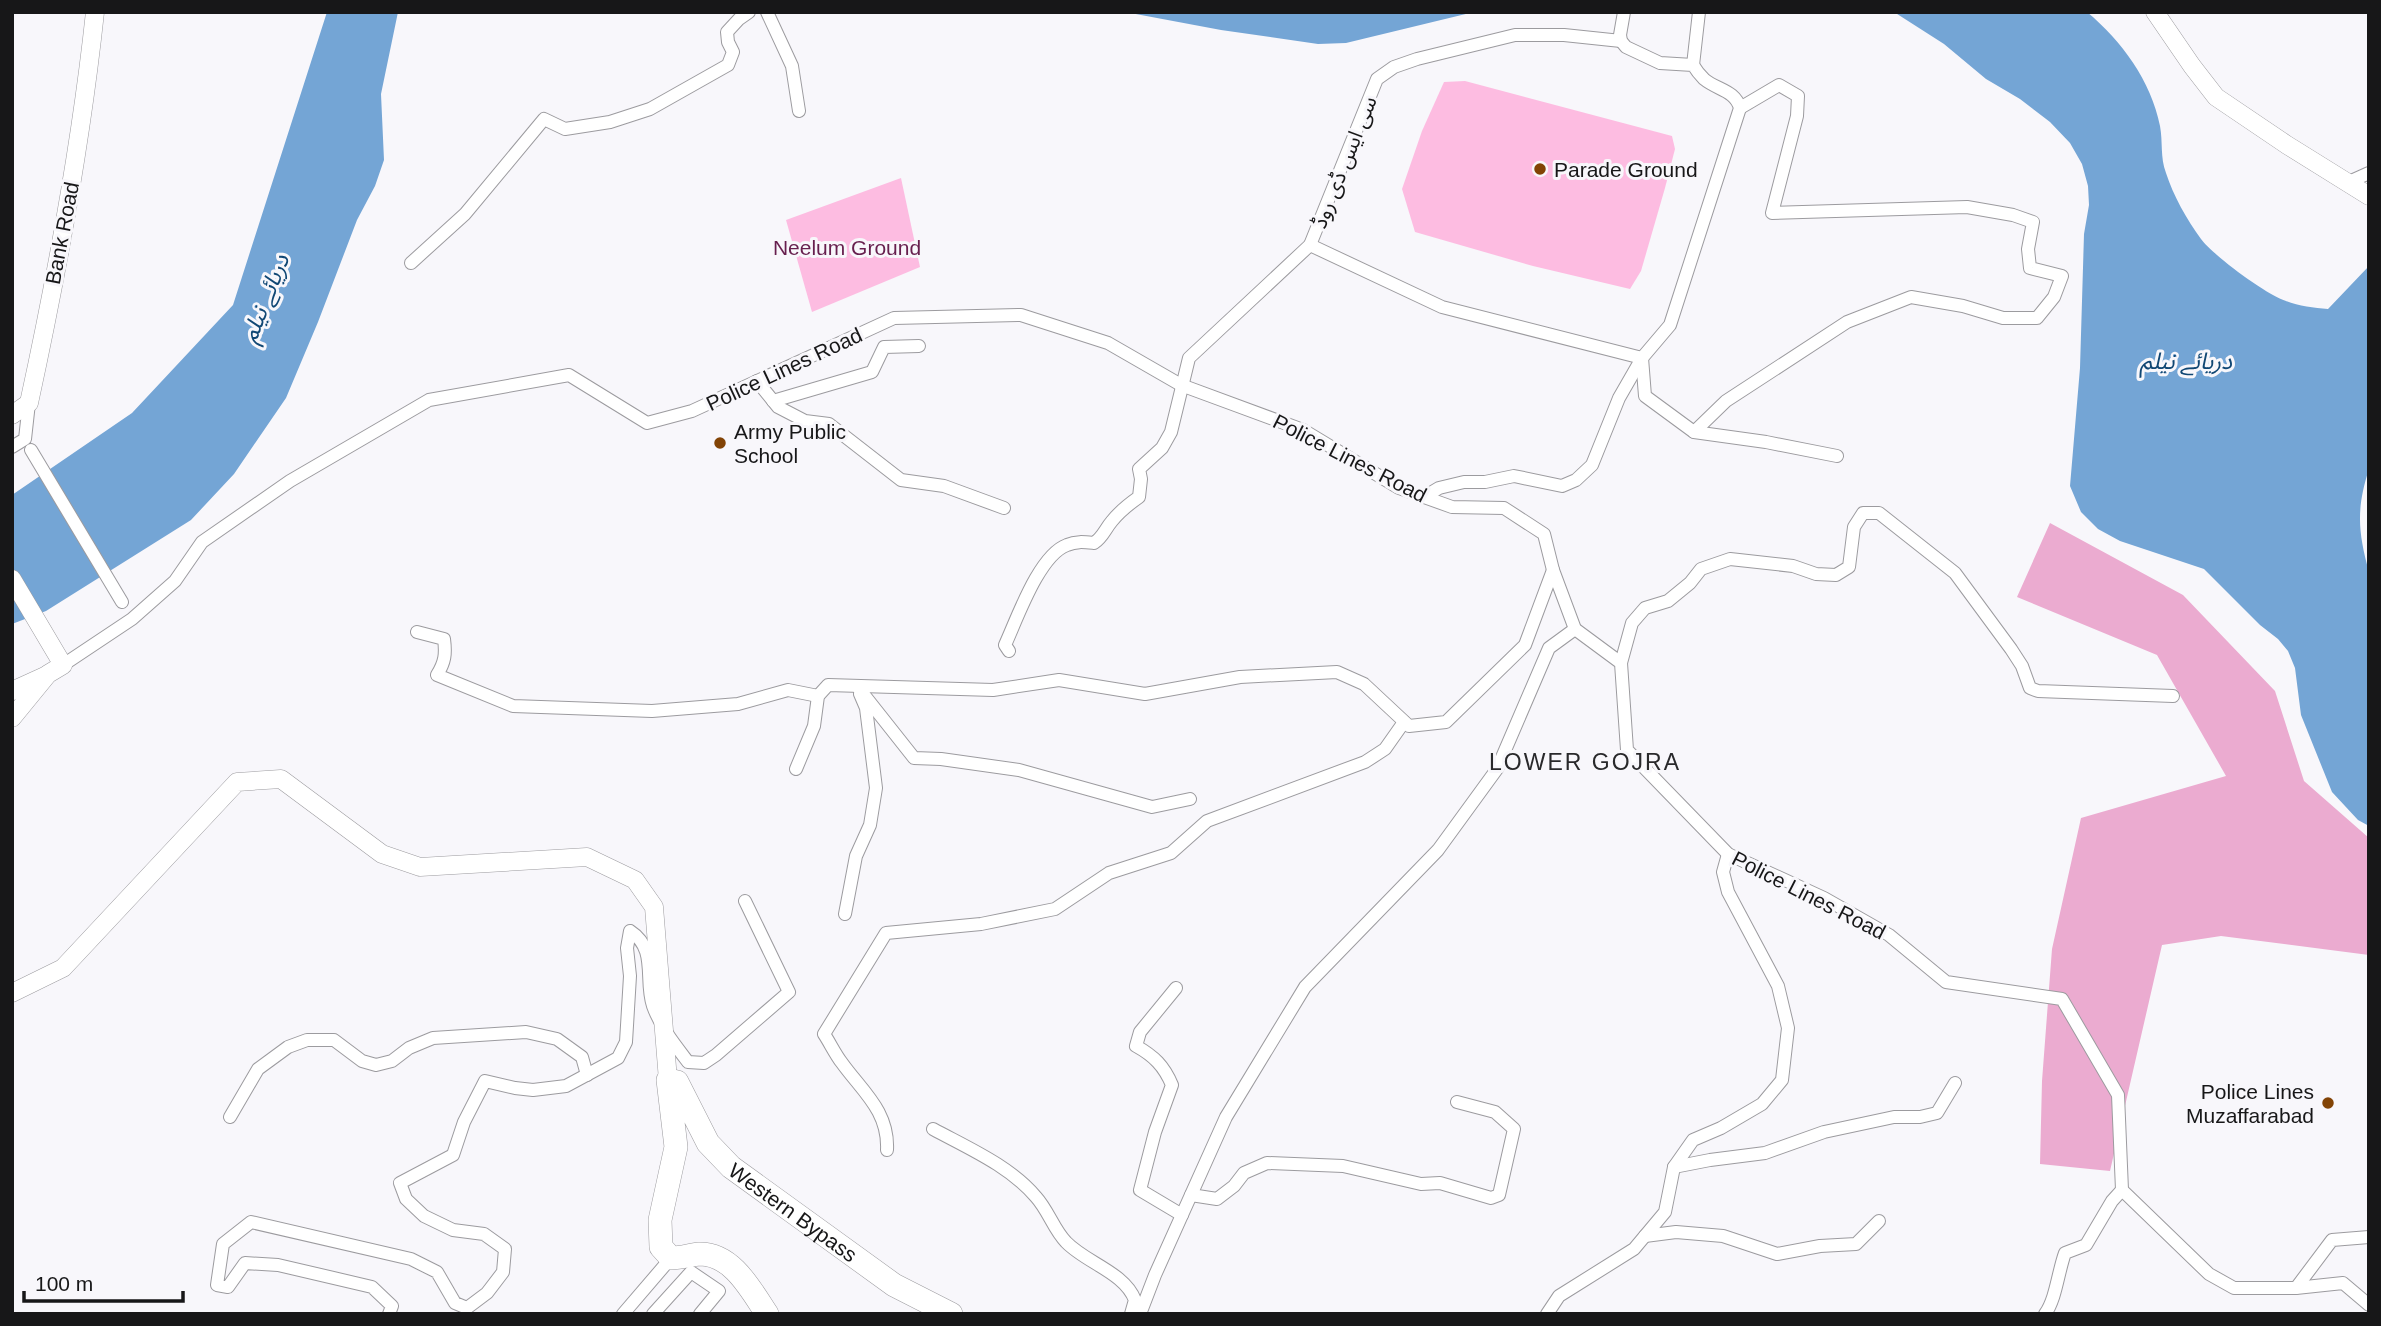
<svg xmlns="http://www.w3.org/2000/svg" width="2381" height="1326" viewBox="0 0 2381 1326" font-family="Arial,'Noto Sans Arabic',sans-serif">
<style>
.green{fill:#fdbce1}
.forest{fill:#ebabd0}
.water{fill:#74a5d5}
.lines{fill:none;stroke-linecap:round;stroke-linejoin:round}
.street-casing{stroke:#9c9b9f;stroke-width:14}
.secondary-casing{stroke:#9c9b9f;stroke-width:19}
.highway-casing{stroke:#9c9b9f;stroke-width:24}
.street{stroke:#fff;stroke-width:12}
.secondary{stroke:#fff;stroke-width:18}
.highway{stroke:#fff;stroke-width:23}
.poi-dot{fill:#824305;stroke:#f8f7fb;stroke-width:2.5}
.labels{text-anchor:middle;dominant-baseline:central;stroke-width:6;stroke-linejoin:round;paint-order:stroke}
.street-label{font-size:21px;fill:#171718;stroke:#f8f7fb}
.poi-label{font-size:21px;fill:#171718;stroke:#f8f7fb;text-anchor:start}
.park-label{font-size:21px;fill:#671f4e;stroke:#f8f7fb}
.water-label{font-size:23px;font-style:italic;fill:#104774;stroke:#f8f7fb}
.neighbourhood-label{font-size:23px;letter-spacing:2px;fill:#29292b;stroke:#f8f7fb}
</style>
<rect width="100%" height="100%" fill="#f8f7fb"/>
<g class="green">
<polygon points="1465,81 1672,136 1675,149 1665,188 1641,271 1630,289 1533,266 1415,232 1402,189 1422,131 1444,82"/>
<polygon points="901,178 920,267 812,312 786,220"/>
</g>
<polygon class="forest" points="2050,523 2183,595 2275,691 2304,781 2369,838 2369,955 2221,936 2162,945 2110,1171 2040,1164 2042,1081 2052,949 2081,818 2226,776 2157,655 2017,597"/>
<g class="water">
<polygon points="327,12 398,12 381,94 384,160 375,186 357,220 318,322 286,398 234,474 191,520 46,611 12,624 12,495 132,413 233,305"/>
<polygon points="1125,12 1474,12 1346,43 1318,44 1221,30"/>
<path d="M1894 12H2087C2122 41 2151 81 2160 126 2163 142 2160 157 2166 173 2173 195 2187 220 2201 239 2214 256 2265 294 2286 301 2299 306 2314 308 2328 309L2369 266V469C2356 509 2358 532 2369 572V826L2358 820 2332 792 2301 715 2295 668 2288 651 2278 639 2260 625 2204 569 2120 541 2098 529 2081 512 2070 486 2080 368 2084 234 2089 205 2088 186 2082 164 2070 143 2050 122 2020 99 1986 79 1944 44Z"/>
</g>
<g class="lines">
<defs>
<g id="street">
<polyline points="767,12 792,66 799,111"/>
<polyline points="1693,65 1699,12"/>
<polyline points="2349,182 2369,173"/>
<polyline points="1310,245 1377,79 1394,67 1417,59 1515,35 1564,35 1621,41"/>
<polyline points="411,263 465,214 544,119 565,129 610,122 650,109 728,65 733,52 728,42 727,32 739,19 749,12"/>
<polyline points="1642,358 1645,396 1694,432 1766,442 1837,456"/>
<polyline points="757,381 778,407 805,421 829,424 901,480 944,486 1004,508"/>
<polyline points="773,401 872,372 884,347 919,346"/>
<polyline points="1694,432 1726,401 1847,322 1911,297 1963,306 2003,318 2037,318 2054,297 2062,276 2030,268 2028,249 2033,222 2013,215 1967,207 1772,213 1797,116 1798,96 1779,85 1740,108"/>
<polyline points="12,447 25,439 29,403"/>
<polyline points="31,450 122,602"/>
<polyline points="1424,497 1439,488 1464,482 1485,482 1514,476 1562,486 1576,480 1592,465 1619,398 1642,358"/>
<path d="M417 632 444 639C446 654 445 662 437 675L513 706 652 711 738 704 788 690 818 696"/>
<path d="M1009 651 1005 645C1017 619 1039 555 1067 545 1076 541 1084 542 1094 543 1103 537 1105 529 1112 521 1120 511 1129 504 1139 497L1141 479 1139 469 1162 448 1171 432 1189 358 1310 245 1442 307 1642 358 1670 325 1740 108C1735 90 1717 90 1704 79 1700 75 1696 70 1693 65L1660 63 1626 47 1621 41 1620 35 1624 12"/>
<polyline points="1621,663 1632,623 1645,608 1668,601 1690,583 1701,569 1730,559 1793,566 1816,574 1836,575 1849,567 1854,527 1863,513 1879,513 1955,573 2011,649 2022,666 2030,688 2038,691 2173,696"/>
<polyline points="63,665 132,619 175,581 202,542 290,481 429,400 569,375 647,423 692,411 894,318 1021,315 1108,343 1181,385 1303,430 1399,488 1452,507 1504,508 1544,534 1553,570 1575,629 1621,663 1627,750 1728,854 1824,898 1889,935 1946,982 2062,999 2118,1095 2122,1190 2209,1274 2234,1288 2296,1288 2332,1240 2369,1237"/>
<polyline points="857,686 914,758 941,759 1019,770 1152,807 1190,799"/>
<polyline points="796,769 814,726 818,696 828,685 993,690 1059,680 1145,694 1240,677 1337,672 1364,684 1409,726 1446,722 1525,645 1553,570"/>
<polyline points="845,914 856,856 870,825 876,788 866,708 860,694"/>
<path d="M1176 988 1140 1032 1136 1046C1154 1056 1164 1066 1172 1085L1155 1132 1140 1190 1182 1215"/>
<polyline points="230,1117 258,1069 288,1047 307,1040 334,1040 362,1061 376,1065 392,1061 409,1048 433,1038 526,1032 557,1039 582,1057 587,1075"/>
<path d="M933 1129C968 1148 1010 1166 1036 1197 1048 1210 1054 1230 1066 1242 1086 1263 1124 1272 1135 1300L1131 1314"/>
<path d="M887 1150C889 1111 862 1091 842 1063 835 1054 830 1043 824 1034L886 933 981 924 1055 909 1109 873 1171 853 1207 821 1365 762 1385 749 1404 722"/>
<polyline points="1674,1167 1710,1160 1765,1153 1824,1132 1894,1117 1920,1117 1937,1113 1955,1083"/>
<polyline points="1191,1195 1217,1199 1234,1186 1244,1173 1267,1163 1343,1166 1421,1184 1440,1183 1491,1198 1499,1195 1514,1129 1495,1112 1457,1102"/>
<polyline points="1645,1236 1676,1232 1723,1236 1777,1254 1820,1246 1856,1244 1879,1221"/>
<polyline points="2296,1288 2343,1283 2369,1305"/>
<path d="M389 1314 392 1306 372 1287 278 1265 245 1263 228 1287 217 1285 223 1244 251 1222 411 1259 437 1272 455 1303 467 1308 487 1293 503 1272 505 1249 484 1234 453 1230 424 1216 406 1199 400 1183 453 1155 464 1122 485 1081 515 1088 533 1090 566 1086 618 1058 626 1042 630 976 627 948 630 931C658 949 644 980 653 1006 661 1028 675 1045 688 1062L704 1063 716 1055 789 992 745 901"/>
<polyline points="623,1314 671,1258"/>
<polyline points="653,1314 691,1272 719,1291 700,1314"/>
<polyline points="1140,1314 1155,1275 1226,1117 1305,987 1438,850 1497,769 1549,648 1575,629"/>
<polyline points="1547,1314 1559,1296 1634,1249 1665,1212 1674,1167 1693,1140 1721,1128 1762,1104 1782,1080 1788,1028 1778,986 1728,892 1723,872 1728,854"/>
<path d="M2045 1314C2056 1299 2058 1272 2065 1253L2086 1245 2112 1201 2122 1190"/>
</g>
<g id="secondary">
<polyline points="2155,12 2192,66 2216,97 2287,145 2369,196"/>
<path d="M12 415 29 403C57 274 81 144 95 12"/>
<polyline points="12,579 63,665 48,674 12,718"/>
<polyline points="12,691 45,676"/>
<polyline points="12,993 63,968 237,782 281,779 382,854 420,867 587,857 635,880 654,907 668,1080"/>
</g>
<g id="highway">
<path id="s1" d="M767 1314C751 1290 732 1253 699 1254 690 1255 681 1258 671 1258L661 1247 660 1220 676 1147 668 1080 677 1082 708 1143 731 1167 894 1285 951 1314"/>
</g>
</defs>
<use href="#street" class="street-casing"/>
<use href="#secondary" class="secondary-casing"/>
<use href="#highway" class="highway-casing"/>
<use href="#street" class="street"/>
<use href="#secondary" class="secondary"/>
<use href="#highway" class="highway"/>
</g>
<g class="poi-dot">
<circle cx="1540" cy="169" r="7"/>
<circle cx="720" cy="443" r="7"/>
<circle cx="2328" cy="1103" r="7"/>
</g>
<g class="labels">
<g class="street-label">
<text transform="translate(1344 162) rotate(-68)">سی ایس ڈی روڈ</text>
<text transform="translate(62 233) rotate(-79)">Bank Road</text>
<text transform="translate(784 369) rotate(-25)">Police Lines Road</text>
<text transform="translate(1350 458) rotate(27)">Police Lines Road</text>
<text transform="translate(1809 895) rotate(27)">Police Lines Road</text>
<text stroke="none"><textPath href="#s1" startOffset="495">Western Bypass</textPath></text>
</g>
<g class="poi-label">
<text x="1554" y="169">Parade Ground</text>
<text x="734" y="431">Army Public<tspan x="734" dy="24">School</tspan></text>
<text x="2314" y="1091" text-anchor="end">Police Lines<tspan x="2314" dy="24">Muzaffarabad</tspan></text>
</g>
<g class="park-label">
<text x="847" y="247">Neelum Ground</text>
</g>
<g class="water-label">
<text transform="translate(265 298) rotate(-68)">دریائے نیلم</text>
<text x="2186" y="361">دریائے نیلم</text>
</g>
<g class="neighbourhood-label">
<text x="1585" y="762">LOWER GOJRA</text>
</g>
</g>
<rect width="2381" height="1326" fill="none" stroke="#171718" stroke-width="28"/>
<path d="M24 1291v10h159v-10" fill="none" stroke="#171718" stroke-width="3.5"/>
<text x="35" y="1291" font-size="21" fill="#171718" stroke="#f8f7fb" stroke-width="5" paint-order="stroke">100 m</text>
</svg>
